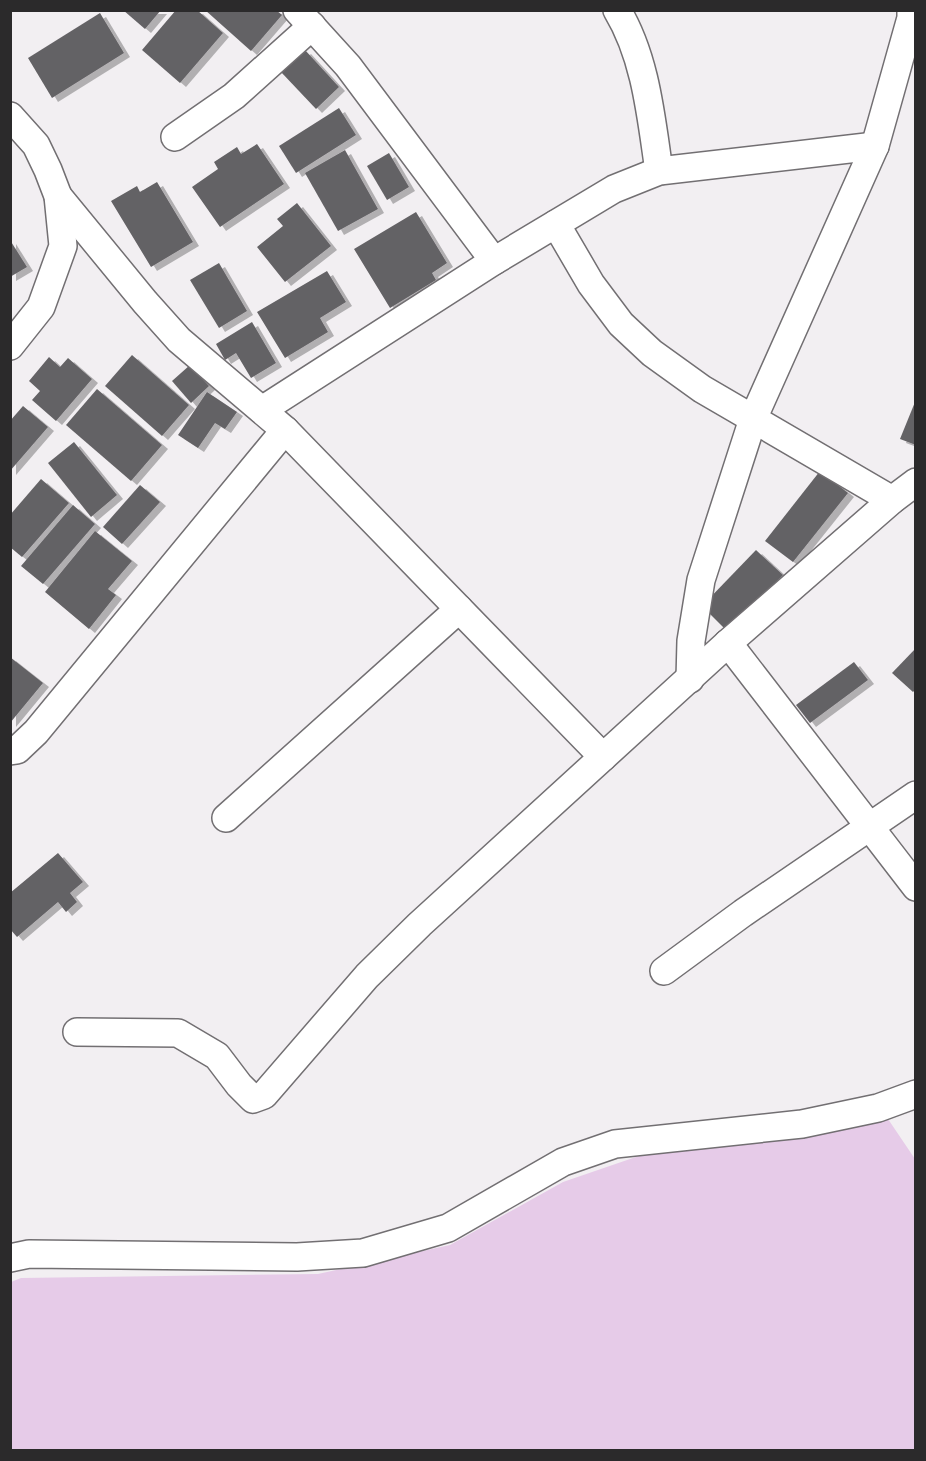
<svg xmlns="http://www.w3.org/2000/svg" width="926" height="1461" viewBox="0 0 926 1461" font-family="'Varela Round',sans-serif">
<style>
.green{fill:#e6cbe8}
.building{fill:#646265;filter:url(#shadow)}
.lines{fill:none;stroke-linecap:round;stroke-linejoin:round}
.minor-casing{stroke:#726f72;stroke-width:30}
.minor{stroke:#fff;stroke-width:27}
</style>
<defs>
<filter id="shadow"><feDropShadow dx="6" dy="4" stdDeviation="0" flood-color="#0004"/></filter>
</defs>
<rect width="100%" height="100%" fill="#f2eff2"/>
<polygon class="green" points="888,1119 915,1159 915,1450 11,1450 11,1282 21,1278 318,1274 450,1245 563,1182 665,1147"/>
<g class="building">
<polygon points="123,10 161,10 145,29"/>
<polygon points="176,10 197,10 223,33 180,83 142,50"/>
<polygon points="205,10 276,10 282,15 251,51"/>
<polygon points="100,13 124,53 52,98 28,58"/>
<polygon points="305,50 339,87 316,109 281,72"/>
<polygon points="339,108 356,135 296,173 279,146"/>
<polygon points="257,144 284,184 220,227 192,187 218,169 214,162 237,147 241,154"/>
<polygon points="345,150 378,209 338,231 305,173"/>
<polygon points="389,153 409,187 387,200 367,166"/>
<polygon points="157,182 193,242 151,267 111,201 137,186 140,192"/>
<polygon points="297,203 331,246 285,282 257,247 283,226 277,219"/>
<polygon points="416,212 447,263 432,273 436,280 390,308 354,249"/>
<polygon points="10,240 27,267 10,277"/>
<polygon points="219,263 247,311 219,328 190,280"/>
<polygon points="327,271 346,302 320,318 328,332 285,358 257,312"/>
<polygon points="252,322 276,363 251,378 236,353 225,360 216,344"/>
<polygon points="132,355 189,405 162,436 105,386"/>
<polygon points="49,357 60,367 68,358 92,379 56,421 32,400 40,391 29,381"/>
<polygon points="190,365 209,386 191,403 172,381"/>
<polygon points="97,389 162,445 131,481 66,425"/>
<polygon points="207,392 237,412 225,429 215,423 198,448 178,435"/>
<polygon points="915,402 916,402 916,445 900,439"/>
<polygon points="23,406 48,427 10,471 10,421"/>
<polygon points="74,442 117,495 91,517 48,463"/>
<polygon points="820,471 848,493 793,562 765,541"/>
<polygon points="41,479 69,503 22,557 10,547 10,515"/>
<polygon points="140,485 160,502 122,544 103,527"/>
<polygon points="73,505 95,524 43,584 21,566"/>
<polygon points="95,531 132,561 108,589 116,595 89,629 45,592"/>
<polygon points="756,550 783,575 728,632 702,606"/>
<polygon points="916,648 916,689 913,692 892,673"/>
<polygon points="10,657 43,683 10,723"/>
<polygon points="854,662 868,680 810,723 796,705"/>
<polygon points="58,853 83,882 70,893 77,902 66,912 58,902 17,937 10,929 10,893"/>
</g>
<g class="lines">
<defs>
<g id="minor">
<polyline points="297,10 348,66 494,261"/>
<path d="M617 10C646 58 651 117 659 171"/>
<polyline points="10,116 36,145 48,170 58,196 63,246 41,307 10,346"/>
<polyline points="175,137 234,96 312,26"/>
<polyline points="58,196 145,302 179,340 285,430 603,757"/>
<polyline points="556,224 591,284 621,324 652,353 702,389 892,500"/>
<polyline points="262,410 494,261 614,189 659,171 875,146"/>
<polyline points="728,643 916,887"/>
<polyline points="690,679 691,641 701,580 753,419 875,146 911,18 911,10"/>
<polyline points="10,751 17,750 36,732 285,430"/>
<polyline points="226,818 459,609"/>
<polyline points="664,971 743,913 916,795"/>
<polyline points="77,1032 178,1033 217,1056 239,1085 253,1099 264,1095 367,976 420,924 728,643 892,500 916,482"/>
<polyline points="10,1258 29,1254 297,1257 363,1253 448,1228 563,1162 615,1144 802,1124 878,1108 916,1094"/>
</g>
</defs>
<use href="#minor" class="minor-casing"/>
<use href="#minor" class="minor"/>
</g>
<rect width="926" height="1461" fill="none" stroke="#2b2a2b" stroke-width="24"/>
</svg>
